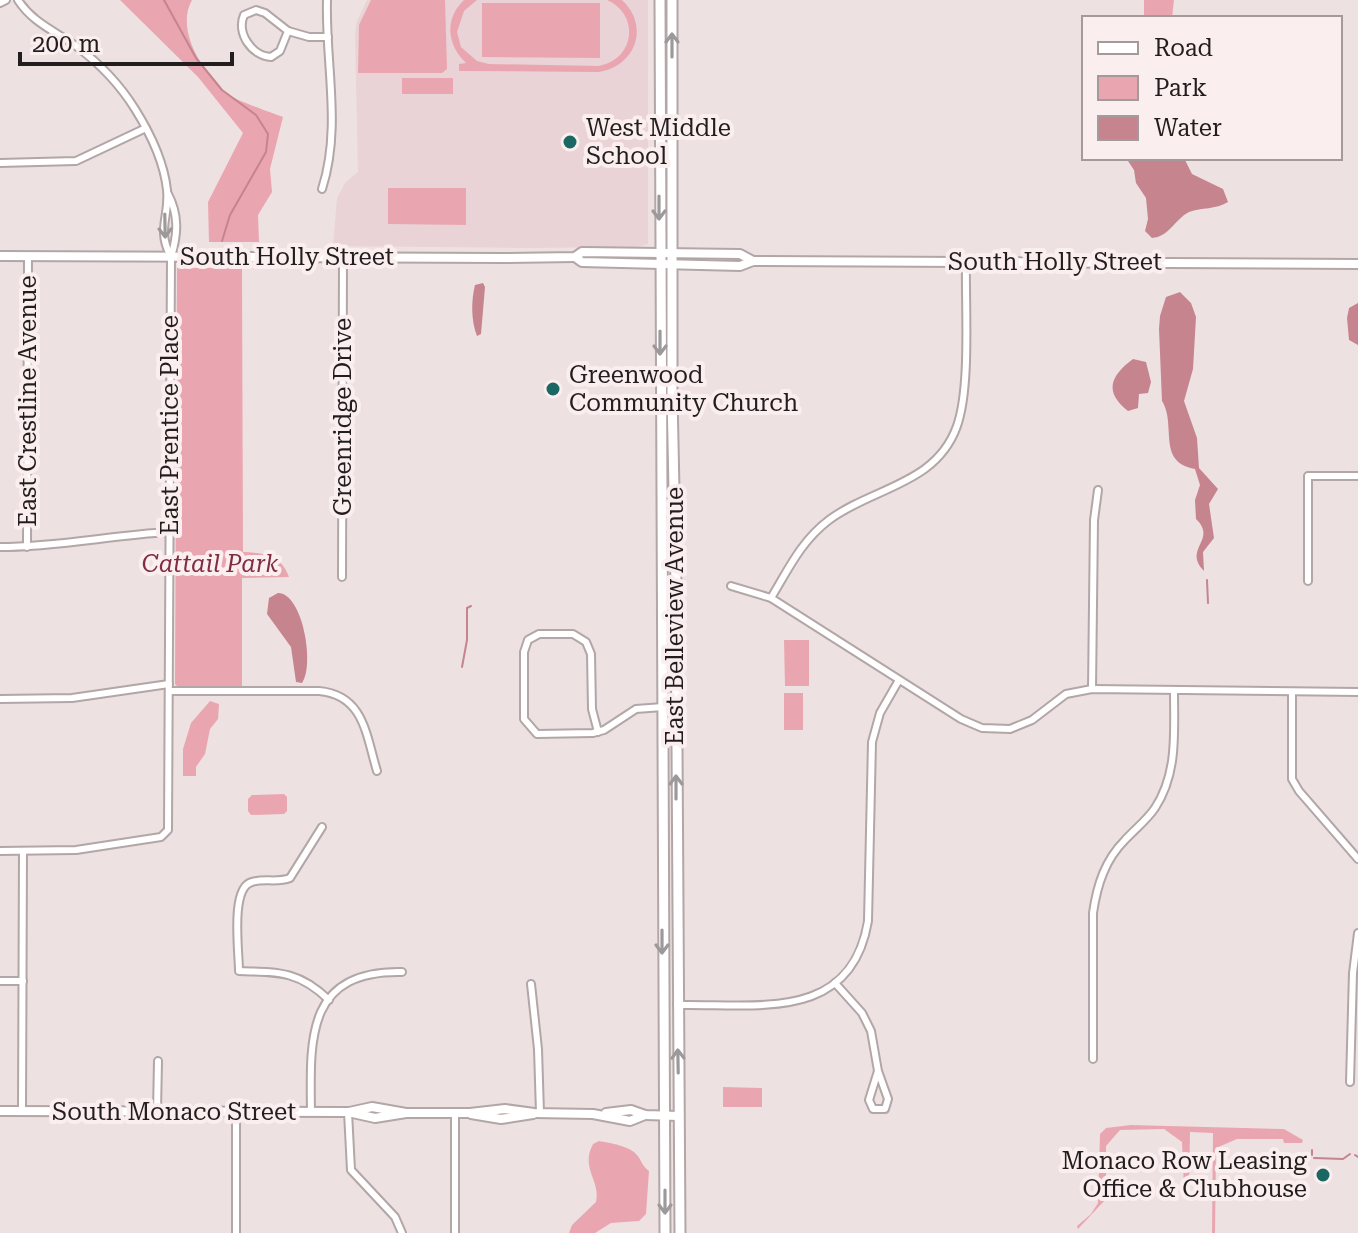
<svg xmlns="http://www.w3.org/2000/svg" width="1358" height="1233" viewBox="0 0 1358 1233" font-family="'Roboto Serif',serif">
<style>
.built{fill:#e9d3d6}
.green{fill:#eaa6b0}
.water{fill:#c5848e}
.lines{fill:none;stroke-linecap:round;stroke-linejoin:round}
.stream{stroke:#c5848e;stroke-width:2}
.street-casing{stroke:#b2a6a7;stroke-width:10}
.secondary-casing{stroke:#b2a6a7;stroke-width:12}
.primary-casing{stroke:#b2a6a7;stroke-width:13}
.street{stroke:#fff;stroke-width:6}
.secondary{stroke:#fff;stroke-width:8}
.primary{stroke:#fff;stroke-width:9}
.oneway{stroke:#9c999a}
.poi-dot{fill:#1b6763;stroke:#fbeeef;stroke-width:3}
.labels{text-anchor:middle;dominant-baseline:central;stroke-width:8;stroke-linejoin:round;paint-order:stroke}
.poi-label{font-size:24px;fill:#221d1e;stroke:#fbeeef;text-anchor:start}
.street-label{font-size:24px;fill:#221d1e;stroke:#fbeeef}
.park-label{font-size:24px;font-style:italic;fill:#7e2e40;stroke:#fbeeef}
</style>
<rect width="100%" height="100%" fill="#eee1e2"/>
<polygon class="built" points="367,0 648,0 648,244 638,247 523,248 333,246 337,198 345,183 358,172 355,35 357,21"/>
<g class="green">
<path d="M120 0H192C175 30 203 72 226 93 234 100 270 112 283 117L270 169 272 192 258 215 259 242H209L208 202 243 133 198 77Z"/>
<polygon points="371,0 445,0 447,69 442,73 358,73 359,25"/>
<path d="M464 0H477L464 11 457 32 461 47 477 61 489 64 599 66C634 60 641 15 607 0H622C650 26 636 66 599 72L459 71V64L466 63C447 45 444 19 464 0Z"/>
<polygon points="1144,0 1174,0 1172,18 1144,18"/>
<polygon points="482,3 600,3 600,58 482,57"/>
<rect x="402" y="78" width="51" height="16"/>
<polygon points="388,188 466,188 466,225 388,224"/>
<path d="M177 268H242L243 552C263 553 281 554 289 577L242 578V688L178 687 175 684Z"/>
<polygon points="784,640 809,640 809,686 785,686"/>
<rect x="784" y="693" width="19" height="37"/>
<polygon points="210,701 219,704 218,719 210,729 205,754 196,767 196,776 183,776 183,749 191,723"/>
<polygon points="284,794 287,797 287,811 284,814 251,815 248,811 248,799 252,795"/>
<polygon points="723,1087 762,1088 762,1107 723,1107"/>
<polygon points="1131,1125 1284,1129 1303,1140 1302,1143 1284,1143 1283,1139 1237,1139 1216,1148 1215,1233 1212,1233 1213,1133 1190,1132 1189,1189 1184,1189 1182,1142 1164,1129 1120,1130 1106,1146 1106,1199 1078,1229 1077,1226 1091,1214 1098,1203 1100,1134 1106,1128"/>
<path d="M599 1141C610 1143 630 1146 637 1155 642 1161 642 1166 649 1171L646 1214 639 1221 611 1223 595 1233H569L572 1225 596 1202C601 1181 580 1168 593 1144Z"/>
</g>
<g class="water">
<path d="M1126 158H1184L1192 174 1223 189 1228 202C1215 210 1202 207 1189 212 1175 219 1169 237 1152 238L1145 231 1148 219 1146 198 1136 183 1134 170Z"/>
<path d="M483 283 485 287 481 334 477 336C471 321 471 301 475 285Z"/>
<path d="M1180 292 1191 303 1196 317 1193 369 1184 401 1197 438 1199 468 1218 489 1209 504 1214 538 1203 552 1204 571C1182 549 1218 540 1196 519L1195 500 1200 485 1195 469C1156 462 1177 425 1162 401L1159 329 1160 316 1166 297Z"/>
<polygon points="1358,303 1358,345 1349,340 1347,318 1349,308"/>
<path d="M1133 359 1146 362 1151 382 1148 393 1139 394 1138 408 1128 411C1104 392 1110 376 1133 359Z"/>
<path d="M278 593C303 593 315 666 302 683L296 682 291 647 267 614 269 598Z"/>
</g>
<g class="lines">
<g class="stream">
<polyline points="164,0 196,58 222,90 256,115 268,134 266,152 230,215 222,241"/>
<polyline points="1207,580 1208,603"/>
<polyline points="462,667 467,640 467,608 471,606"/>
<polyline points="1312,1150 1312,1155"/>
<polyline points="1355,1155 1358,1157"/>
<polyline points="1314,1158 1343,1159 1350,1154"/>
</g>
<defs>
<g id="street">
<path d="M18 0C33 23 55 31 76 46 99 63 120 85 135 109 150 133 164 162 167 190 170 216 156 229 171 257"/>
<polyline points="0,3 6,0"/>
<path d="M256 10 265 13 288 31 280 51 271 57C252 56 236 33 244 15Z"/>
<polyline points="288,31 309,37 328,37"/>
<polyline points="0,163 76,161 146,128"/>
<path d="M322 189C342 127 325 63 327 0"/>
<path d="M0 547C58 547 112 535 169 532"/>
<polyline points="27,547 28,256"/>
<polyline points="342,577 343,257"/>
<polyline points="1308,581 1308,476 1358,476"/>
<polyline points="731,586 771,598 961,719 982,728 1010,729 1032,720 1066,694 1092,689 1358,692"/>
<path d="M771 598C788 570 801 541 829 520 873 487 936 485 957 426 971 386 965 306 966 261"/>
<polyline points="1092,689 1094,520 1098,490"/>
<path d="M169 691H319C364 695 366 735 377 771"/>
<polyline points="1292,692 1292,779 1299,791 1358,859"/>
<polyline points="0,699 72,698 169,684"/>
<polyline points="598,732 592,709 591,654 586,642 573,634 539,634 528,640 524,652 524,719 537,734 593,733 604,730 636,709 663,707"/>
<path d="M322 827 290 878C277 883 264 878 252 882 230 887 239 952 239 971 279 972 299 971 329 1000"/>
<path d="M0 851 76 850 161 837 168 830 171 257C178 234 179 215 168 194"/>
<polyline points="0,981 23,981"/>
<polyline points="835,983 862,1013 871,1031 878,1071 888,1099 885,1109 873,1109 869,1100 878,1071"/>
<polyline points="531,984 538,1049 540,1113"/>
<path d="M677 1005C754 1003 851 1024 868 921L872 742 880 713 899 680"/>
<path d="M1093 1059V913C1097 885 1105 860 1125 840 1135 829 1147 820 1155 808 1178 773 1174 732 1174 692"/>
<polyline points="1350,1082 1353,973 1358,933"/>
<polyline points="22,1111 23,851"/>
<polyline points="157,1111 158,1061"/>
<path d="M311 1112C310 1039 306 970 402 972"/>
<polyline points="348,1112 351,1170 395,1217 402,1233"/>
<polyline points="455,1113 455,1233"/>
<polyline points="236,1233 236,1112"/>
</g>
<g id="secondary">
<polyline points="0,256 501,258 575,257 582,252 740,254 753,261"/>
<polyline points="575,257 582,262 740,266 753,261 1358,264"/>
<polyline points="0,1111 348,1112 375,1118 406,1113"/>
<polyline points="349,1112 372,1107 406,1113 470,1113 505,1109 534,1113 593,1114 630,1121 645,1115"/>
<polyline points="606,1113 631,1110 645,1115 679,1116"/>
<polyline points="471,1114 501,1119 533,1114"/>
</g>
<g id="primary">
<polyline points="660,0 665,1233"/>
<polyline points="672,0 672,395 676,584 680,1233"/>
</g>
</defs>
<use href="#street" class="street-casing"/>
<use href="#secondary" class="secondary-casing"/>
<use href="#primary" class="primary-casing"/>
<use href="#street" class="street"/>
<use href="#secondary" class="secondary"/>
<use href="#primary" class="primary"/>
</g>
<defs><path id="oneway-shaft" d="M-6 0H5M1.5-3L5.5 0L1.5 3" fill="none" stroke-width="1.6" stroke-linecap="round" stroke-linejoin="round" transform="scale(2)"/></defs>
<g class="oneway">
<use href="#oneway-shaft" transform="translate(672 45) rotate(-90)"/>
<use href="#oneway-shaft" transform="translate(659 208) rotate(90)"/>
<use href="#oneway-shaft" transform="translate(165 226) rotate(89)"/>
<use href="#oneway-shaft" transform="translate(660 343) rotate(90)"/>
<use href="#oneway-shaft" transform="translate(676 787) rotate(-90)"/>
<use href="#oneway-shaft" transform="translate(662 942) rotate(90)"/>
<use href="#oneway-shaft" transform="translate(678 1061) rotate(-91)"/>
<use href="#oneway-shaft" transform="translate(665 1202) rotate(90)"/>
</g>
<g class="poi-dot">
<circle cx="570" cy="142" r="8"/>
<circle cx="553" cy="389" r="8"/>
<circle cx="1323" cy="1175" r="8"/>
</g>
<g class="labels">
<g class="poi-label">
<text x="586" y="128">West Middle<tspan x="586" dy="28">School</tspan></text>
<text x="569" y="375">Greenwood<tspan x="569" dy="28">Community Church</tspan></text>
<text x="1307" y="1161" text-anchor="end">Monaco Row Leasing<tspan x="1307" dy="28">Office &amp; Clubhouse</tspan></text>
</g>
<g class="street-label">
<text x="287" y="257">South Holly Street</text>
<text x="1055" y="262">South Holly Street</text>
<text transform="translate(28 401) rotate(-90)">East Crestline Avenue</text>
<text transform="translate(343 417) rotate(-90)">Greenridge Drive</text>
<text transform="translate(170 425) rotate(-90)">East Prentice Place</text>
<text transform="translate(675 616) rotate(-90)">East Belleview Avenue</text>
<text x="174" y="1112">South Monaco Street</text>
</g>
<g class="park-label">
<text x="210" y="564">Cattail Park</text>
</g>
</g>
<rect x="1082" y="16" width="260" height="144" fill="#fbeeef" stroke="#a49a9b" stroke-width="2"/>
<rect x="1098" y="42" width="40" height="12" fill="#ffffff" stroke="#a49a9b" stroke-width="2"/>
<text x="1154" y="56" font-size="24" fill="#221d1e">Road</text>
<rect x="1098" y="76" width="40" height="24" fill="#eaa6b0" stroke="#a49a9b" stroke-width="2"/>
<text x="1154" y="96" font-size="24" fill="#221d1e">Park</text>
<rect x="1098" y="116" width="40" height="24" fill="#c5848e" stroke="#a49a9b" stroke-width="2"/>
<text x="1154" y="136" font-size="24" fill="#221d1e">Water</text>
<path d="M20 52v12h212v-12" fill="none" stroke="#221d1e" stroke-width="4"/>
<text x="32" y="52" font-size="24" fill="#221d1e" stroke="#fbeeef" stroke-width="6" paint-order="stroke">200 m</text>
</svg>
